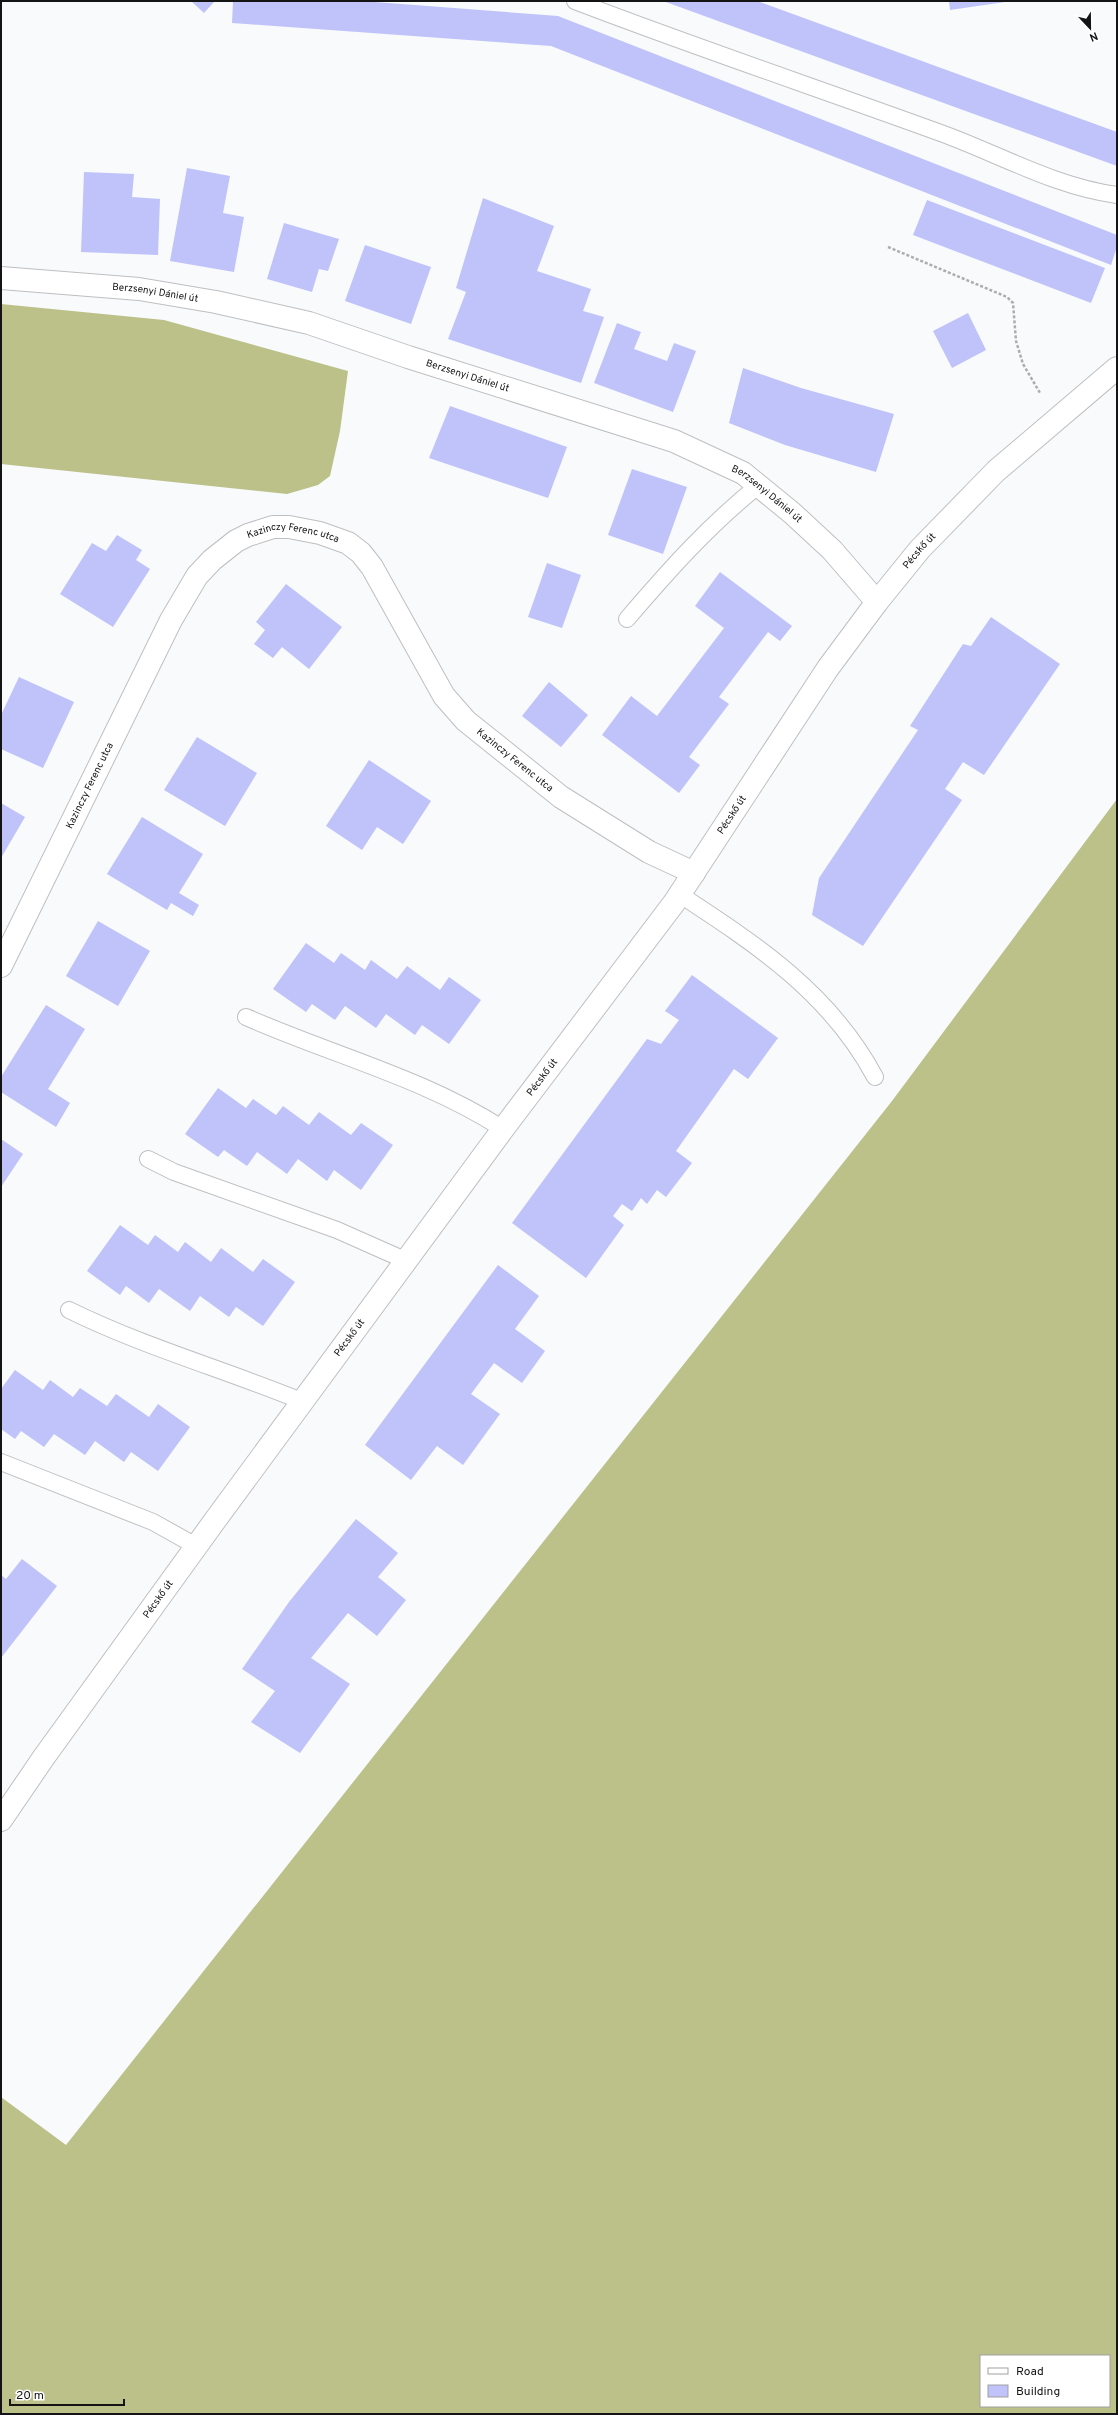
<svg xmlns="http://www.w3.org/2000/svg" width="1118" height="2415" viewBox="0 0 1118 2415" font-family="Overpass,sans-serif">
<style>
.forest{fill:#bcc189;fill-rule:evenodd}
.building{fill:#bfc3f9}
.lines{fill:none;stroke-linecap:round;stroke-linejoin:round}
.lane-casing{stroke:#bebfc1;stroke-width:18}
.street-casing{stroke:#bebfc1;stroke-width:24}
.path{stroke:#acadae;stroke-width:2.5;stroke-dasharray:3 2;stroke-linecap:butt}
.lane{stroke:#fff;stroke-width:16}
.street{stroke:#fff;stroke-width:22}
.labels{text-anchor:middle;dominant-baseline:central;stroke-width:4;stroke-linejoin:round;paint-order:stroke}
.street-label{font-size:10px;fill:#141415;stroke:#fff}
</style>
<rect width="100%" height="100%" fill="#f9fafc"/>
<g class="forest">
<polygon points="1,304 164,320 348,371 340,431 330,476 318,485 287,494 1,464"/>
<path d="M1117 799V2414H1V2097L66 2145 892 1101ZM981 2356H1109V2406H981Z"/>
</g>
<g class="building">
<polygon points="191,1 215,1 204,13"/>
<polygon points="233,1 362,1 558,16 1117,235 1117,247 1111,265 551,46 232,23"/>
<polygon points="663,1 757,1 1117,132 1117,166"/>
<polygon points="949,1 1005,1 1005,2 950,10"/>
<polygon points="187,168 230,176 223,213 244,217 234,272 170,261"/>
<polygon points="84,172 134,174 132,197 160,199 158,255 81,252"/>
<polygon points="483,198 554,226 537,271 591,289 583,311 604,317 581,383 448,339 466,292 456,288"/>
<polygon points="927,200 1105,268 1091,303 913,235"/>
<polygon points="284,223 339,239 328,271 319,269 312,292 267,279"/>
<polygon points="365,245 431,267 411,324 345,301"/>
<polygon points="968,313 986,350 952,368 933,331"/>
<polygon points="617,323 641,332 634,349 667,361 674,343 696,351 673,412 594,383"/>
<polygon points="743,368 801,388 894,414 876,472 785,445 729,423"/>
<polygon points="450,406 567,447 548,498 429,458"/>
<polygon points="632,469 687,487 663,554 608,535"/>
<polygon points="117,535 142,550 136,560 150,569 113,627 60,594 92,543 106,551"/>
<polygon points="547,563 581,575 562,628 528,617"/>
<polygon points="720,572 792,626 780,641 768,632 719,697 729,704 689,757 700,765 679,793 602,735 631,696 657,716 724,628 695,606"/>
<polygon points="286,584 342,627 309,669 282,647 273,658 254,644 265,630 256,622"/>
<polygon points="991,617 1060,664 984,775 963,762 945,789 962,800 863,946 812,915 819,878 918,730 910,726 963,644 971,646"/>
<polygon points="19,677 74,702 43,768 1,749 1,715"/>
<polygon points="549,682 588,715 561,747 522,716"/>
<polygon points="197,737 257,773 225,826 164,790"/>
<polygon points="369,760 431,801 403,844 377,827 362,850 326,826"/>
<polygon points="1,803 25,817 1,858"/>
<polygon points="142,817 203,854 179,893 199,905 193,916 171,903 167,910 107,874"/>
<polygon points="98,921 150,951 118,1006 66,976"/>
<polygon points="306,943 334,963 341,953 365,970 371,960 397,979 407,966 440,990 449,977 481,1000 449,1044 422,1025 415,1035 386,1014 376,1028 345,1006 335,1020 312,1004 306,1012 273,989"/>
<polygon points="692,975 778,1038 748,1079 734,1069 676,1151 692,1163 666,1197 657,1190 647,1204 641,1198 632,1211 622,1204 613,1216 624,1225 586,1278 512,1223 647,1039 661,1044 679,1020 665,1011"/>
<polygon points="46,1005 85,1029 48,1089 70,1103 56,1127 1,1092 1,1077"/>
<polygon points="218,1088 246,1108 253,1099 276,1115 283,1106 309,1125 319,1112 351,1135 361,1123 393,1145 361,1190 334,1170 327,1181 298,1159 287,1174 257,1152 247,1166 224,1150 218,1157 185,1134"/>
<polygon points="1,1139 23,1154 1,1187"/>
<polygon points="120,1225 148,1245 155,1235 178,1252 185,1242 211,1262 221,1248 253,1272 263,1259 295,1282 263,1326 236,1307 229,1317 200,1296 190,1311 159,1289 149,1303 126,1286 120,1295 87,1271"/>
<polygon points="498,1265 539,1296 515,1329 545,1351 522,1383 494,1363 471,1394 500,1414 463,1465 437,1446 411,1480 365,1445"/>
<polygon points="15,1370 43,1390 50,1380 73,1397 80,1388 107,1406 116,1394 149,1417 158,1404 190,1427 158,1471 131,1452 124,1462 95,1441 85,1455 54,1434 44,1447 21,1431 15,1439 1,1429 1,1389"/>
<polygon points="356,1519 398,1553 378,1577 406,1600 377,1636 348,1613 311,1658 350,1684 300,1753 251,1722 275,1691 242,1669 289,1602"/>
<polygon points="22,1559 57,1586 1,1658 1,1575 6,1579"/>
</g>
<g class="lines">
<defs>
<g id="lane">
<path d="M575 1C695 47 817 88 938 132 997 153 1055 187 1117 195"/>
<path d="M627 619C669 570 708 526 759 485"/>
<path d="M679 894C757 945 830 993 875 1077"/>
<path d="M246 1017C332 1055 424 1078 503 1129"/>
<polyline points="148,1159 174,1172 337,1230 407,1261"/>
<path d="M69 1310C144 1347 226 1370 304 1402"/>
<polyline points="1,1462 153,1522 196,1546"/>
</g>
<g id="street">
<path id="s1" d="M1 278 139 289 216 302 309 323 408 357 674 441 743 473 792 513 832 550 877 602"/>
<path id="s2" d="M1 966 171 620 197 576 212 560 236 541 248 535 273 527H289L320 533 348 543 361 553 372 567 444 696 466 721 561 797 649 852 694 873"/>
<path id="s3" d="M1 1820 44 1757 216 1519 503 1129 674 903 828 668 877 602 920 549 996 471 1117 368"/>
</g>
</defs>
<use href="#lane" class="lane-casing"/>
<use href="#street" class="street-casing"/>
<polyline class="path" points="888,247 1007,297 1013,303 1016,341 1023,364 1040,393"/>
<use href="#lane" class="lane"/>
<use href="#street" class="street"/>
</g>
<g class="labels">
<g class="street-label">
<text stroke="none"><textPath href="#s1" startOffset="155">Berzsenyi Dániel út</textPath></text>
<text stroke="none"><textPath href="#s1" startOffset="479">Berzsenyi Dániel út</textPath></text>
<text stroke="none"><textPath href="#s1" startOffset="803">Berzsenyi Dániel út</textPath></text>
<text stroke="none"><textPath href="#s2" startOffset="549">Kazinczy Ferenc utca</textPath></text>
<text stroke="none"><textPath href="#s3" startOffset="1567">Pécskő út</textPath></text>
<text stroke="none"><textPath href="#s2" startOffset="884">Kazinczy Ferenc utca</textPath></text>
<text stroke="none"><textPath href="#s2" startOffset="201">Kazinczy Ferenc utca</textPath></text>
<text stroke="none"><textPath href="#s3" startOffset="1243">Pécskő út</textPath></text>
<text stroke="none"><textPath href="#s3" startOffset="919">Pécskő út</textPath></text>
<text stroke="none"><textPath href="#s3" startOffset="595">Pécskő út</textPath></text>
<text stroke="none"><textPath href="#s3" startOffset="271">Pécskő út</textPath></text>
</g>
</g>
<rect width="1118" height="2415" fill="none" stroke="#141415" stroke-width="4"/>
<rect x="980" y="2355" width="130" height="52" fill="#ffffff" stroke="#a1a1a1"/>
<rect x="988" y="2368" width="20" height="6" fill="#ffffff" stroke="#a1a1a1"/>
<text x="1016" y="2375" font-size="12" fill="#141415">Road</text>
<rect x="988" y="2385" width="20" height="12" fill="#bfc3f9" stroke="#a1a1a1"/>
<text x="1016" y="2395" font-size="12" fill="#141415">Building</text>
<g transform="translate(1090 28) rotate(158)" stroke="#ffffff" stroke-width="3" paint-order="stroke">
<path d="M0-3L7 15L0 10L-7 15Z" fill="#141415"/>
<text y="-6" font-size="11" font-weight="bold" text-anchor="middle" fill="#141415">N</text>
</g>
<path d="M10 2399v6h114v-6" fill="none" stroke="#141415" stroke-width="2"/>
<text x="16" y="2399" font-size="12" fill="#141415" stroke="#ffffff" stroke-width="3" paint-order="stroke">20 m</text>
</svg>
